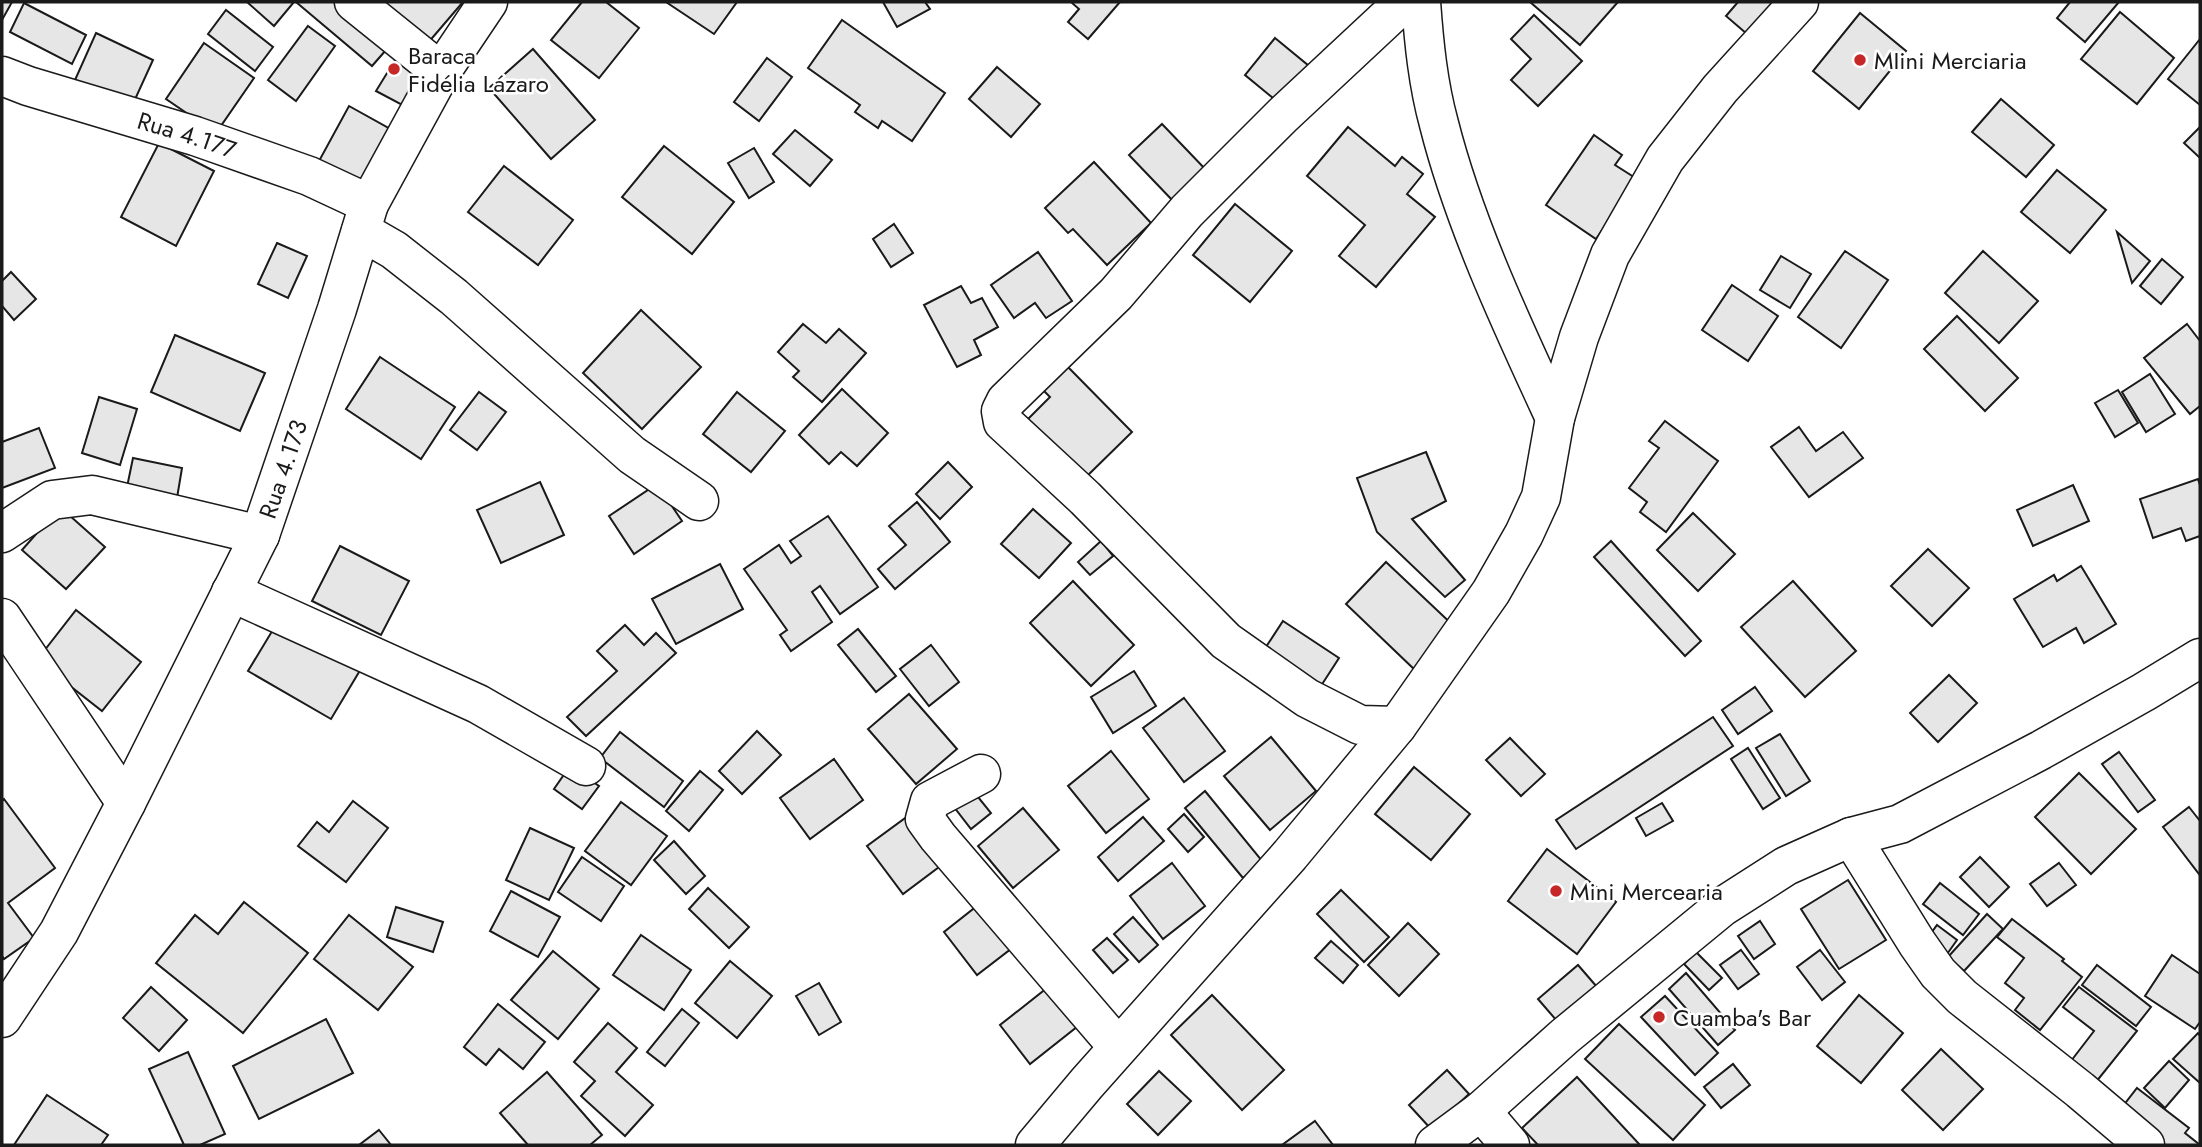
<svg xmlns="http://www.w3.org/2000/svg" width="2202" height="1147" viewBox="0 0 2202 1147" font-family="Jost,sans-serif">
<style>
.building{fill:#e6e6e6;stroke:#1a1a1a;stroke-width:2}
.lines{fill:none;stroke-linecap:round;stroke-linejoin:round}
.minor-casing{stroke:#1a1a1a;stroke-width:41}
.minor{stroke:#fff;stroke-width:38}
.poi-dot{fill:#c62828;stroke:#fff;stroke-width:2.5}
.labels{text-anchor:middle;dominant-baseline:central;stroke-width:5;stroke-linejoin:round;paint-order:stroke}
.poi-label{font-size:24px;fill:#1a1a1a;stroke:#fff;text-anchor:start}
.street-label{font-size:24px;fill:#1a1a1a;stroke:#fff}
</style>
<rect width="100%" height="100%" fill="#fff"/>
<g class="building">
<polygon points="2,2 12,2 2,20"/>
<polygon points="247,2 294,2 274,26"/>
<polygon points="296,2 346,2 393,42 372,66"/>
<polygon points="377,2 463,2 427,44"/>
<polygon points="582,2 606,2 639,28 599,78 551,40"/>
<polygon points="666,2 737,2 714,34"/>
<polygon points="883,2 925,2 930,9 897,27"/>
<polygon points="1071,2 1120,2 1088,39 1068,22 1079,9"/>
<polygon points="1530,2 1618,2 1580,45"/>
<polygon points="1738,2 1782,2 1754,40 1726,16"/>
<polygon points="2070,2 2119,2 2085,42 2057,18"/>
<polygon points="24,3 86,35 72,64 10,32"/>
<polygon points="226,10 273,47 255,71 208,34"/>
<polygon points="2120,12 2174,58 2137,104 2081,59"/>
<polygon points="1860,13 1906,51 1859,109 1813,71"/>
<polygon points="1534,15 1582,61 1538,106 1511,80 1531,59 1511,39"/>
<polygon points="842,20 945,93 912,141 882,121 878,128 855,112 860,105 808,68"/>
<polygon points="308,26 335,46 296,101 268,80"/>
<polygon points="96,33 153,60 132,106 75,80"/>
<polygon points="1275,38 1309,66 1279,103 1245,75"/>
<polygon points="2200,39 2200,105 2168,79"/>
<polygon points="204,43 254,78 216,133 166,99"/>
<polygon points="533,49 595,120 551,159 489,88"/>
<polygon points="767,58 792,77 759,121 734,102"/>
<polygon points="395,60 423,77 406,107 376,91"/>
<polygon points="997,67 1040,104 1011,137 969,99"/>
<polygon points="2001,99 2054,145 2026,177 1972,132"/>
<polygon points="349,106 401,135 370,190 319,161"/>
<polygon points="1162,124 1208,172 1175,203 1129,155"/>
<polygon points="1348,127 1395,166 1402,157 1423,174 1407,194 1435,217 1376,287 1339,256 1365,225 1307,176"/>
<polygon points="2200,127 2200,158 2184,143"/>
<polygon points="795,130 832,160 810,186 773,154"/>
<polygon points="1594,135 1622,155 1615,165 1637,179 1596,239 1546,205"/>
<polygon points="159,143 214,171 176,246 121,217"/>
<polygon points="664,146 734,202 692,254 622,197"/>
<polygon points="754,148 774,182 749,198 728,163"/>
<polygon points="1094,162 1151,223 1107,265 1073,229 1068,233 1045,208"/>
<polygon points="504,166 573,220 538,265 468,212"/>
<polygon points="2057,170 2106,210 2070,253 2021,212"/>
<polygon points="1235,204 1292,251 1250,302 1193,255"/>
<polygon points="894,224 913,253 891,267 873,239"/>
<polygon points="2117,232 2150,261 2132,283"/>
<polygon points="277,243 307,256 288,298 258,284"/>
<polygon points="1845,251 1888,280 1841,348 1798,317"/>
<polygon points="1983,251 2038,301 1999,343 1945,293"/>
<polygon points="1038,252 1072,301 1046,318 1035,303 1014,318 991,285"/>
<polygon points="1781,256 1811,274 1790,308 1760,290"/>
<polygon points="2162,259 2183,277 2161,304 2140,286"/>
<polygon points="11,272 36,299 14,320 2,306 2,281"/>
<polygon points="1732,285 1778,316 1748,361 1702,330"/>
<polygon points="961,286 971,303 982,298 998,327 974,340 981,355 957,367 924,305"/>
<polygon points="641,310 701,367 642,429 583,373"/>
<polygon points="1957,316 2018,378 1985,411 1924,349"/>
<polygon points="803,324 826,343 839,329 866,353 822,402 793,377 799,371 778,352"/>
<polygon points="2187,324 2200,341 2200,406 2190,414 2144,358"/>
<polygon points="175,335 265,373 240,431 151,392"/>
<polygon points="380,357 455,407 421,459 346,409"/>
<polygon points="1066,365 1132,432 1084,479 1027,420 1050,397 1042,389"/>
<polygon points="2150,374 2175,414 2146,432 2122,392"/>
<polygon points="842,389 888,433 857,466 841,452 829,464 799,435"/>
<polygon points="2118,390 2138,423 2115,437 2095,403"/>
<polygon points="479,392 506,412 477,450 450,430"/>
<polygon points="737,392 785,431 751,472 703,434"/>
<polygon points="99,397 137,409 120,465 82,453"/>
<polygon points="1665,421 1718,461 1666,532 1640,512 1647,502 1629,488 1659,448 1649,441"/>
<polygon points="1799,427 1816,451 1843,432 1863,458 1809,497 1771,447"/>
<polygon points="39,428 55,468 2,488 2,442"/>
<polygon points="1426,452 1446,501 1412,519 1465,580 1445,597 1377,532 1357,478"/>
<polygon points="133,458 182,468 177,498 127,487"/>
<polygon points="948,462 972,487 940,519 916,494"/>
<polygon points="2198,479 2200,485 2200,536 2186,541 2181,528 2153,538 2140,499"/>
<polygon points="540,482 564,535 501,563 477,510"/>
<polygon points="657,484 682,521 634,554 609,516"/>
<polygon points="2073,485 2089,521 2033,546 2017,510"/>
<polygon points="917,502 950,542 895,589 878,569 906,545 889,526"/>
<polygon points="60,507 105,547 66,589 22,550"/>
<polygon points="1033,509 1071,543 1039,578 1001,544"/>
<polygon points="1693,513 1735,554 1698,591 1657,550"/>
<polygon points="828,516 878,587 840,614 820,586 812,592 832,622 791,651 780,635 787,630 744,569 779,545 791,563 801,556 790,541"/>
<polygon points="1101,541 1113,556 1090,575 1078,562"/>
<polygon points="1611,541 1701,641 1685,656 1594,557"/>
<polygon points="340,546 409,581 381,635 312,601"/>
<polygon points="1928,549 1969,588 1932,626 1891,586"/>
<polygon points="1386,562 1457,629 1416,671 1346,604"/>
<polygon points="720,564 743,609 676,644 652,599"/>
<polygon points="2081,566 2116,624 2084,643 2076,628 2043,647 2014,599 2054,575 2057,581"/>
<polygon points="1073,581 1134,645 1091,686 1030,623"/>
<polygon points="1793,581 1856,651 1805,697 1741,627"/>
<polygon points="76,610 141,662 102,711 37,660"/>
<polygon points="280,618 362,667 331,719 248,671"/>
<polygon points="1283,621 1339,658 1319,689 1262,653"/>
<polygon points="625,625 644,645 656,633 676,653 586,736 567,717 617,671 597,651"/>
<polygon points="858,629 896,676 876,692 838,645"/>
<polygon points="931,645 959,682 929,706 900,669"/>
<polygon points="1134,671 1156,706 1113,733 1091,697"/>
<polygon points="1949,675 1977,703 1938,742 1910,713"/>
<polygon points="1755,687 1772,711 1738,734 1722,710"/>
<polygon points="909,694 957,749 916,784 868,729"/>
<polygon points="1184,698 1225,751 1184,782 1143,728"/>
<polygon points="1713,717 1733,746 1576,849 1556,820"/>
<polygon points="757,731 781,755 742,794 719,771"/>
<polygon points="620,732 683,781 664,807 600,758"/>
<polygon points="1780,734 1810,781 1786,796 1756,748"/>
<polygon points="1271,737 1316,791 1270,830 1224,776"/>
<polygon points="1510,738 1545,774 1521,796 1486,760"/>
<polygon points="1748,748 1780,798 1763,809 1731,759"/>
<polygon points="1111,751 1149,799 1106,833 1068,786"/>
<polygon points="2119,752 2155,800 2138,812 2102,764"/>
<polygon points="834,759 863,800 810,839 780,798"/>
<polygon points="570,766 599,786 582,809 554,789"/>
<polygon points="1414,767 1470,814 1431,860 1375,814"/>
<polygon points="700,771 723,790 689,831 666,811"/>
<polygon points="2079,773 2136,829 2091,874 2035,817"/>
<polygon points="1205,791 1263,862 1243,878 1185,808"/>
<polygon points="974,792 991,813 971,829 954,807"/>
<polygon points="4,799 55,868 8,903 34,938 4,959 2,956 2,801"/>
<polygon points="353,801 388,828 346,882 298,846 317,822 329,832"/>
<polygon points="621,802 667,836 631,885 585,851"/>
<polygon points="1662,803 1673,821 1646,836 1636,818"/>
<polygon points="2189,807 2200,821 2200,872 2199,874 2163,827"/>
<polygon points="1023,808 1059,850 1013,888 978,846"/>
<polygon points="1184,814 1204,837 1188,852 1168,829"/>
<polygon points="908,816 943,864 903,894 867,846"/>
<polygon points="1143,817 1164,841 1118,881 1098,857"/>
<polygon points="530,828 574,848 549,900 506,880"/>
<polygon points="674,841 705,876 686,894 654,860"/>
<polygon points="1547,849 1616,902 1577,954 1508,901"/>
<polygon points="582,857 624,886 601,921 558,892"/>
<polygon points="1980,857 2009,887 1989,907 1960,877"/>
<polygon points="1172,863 1205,906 1163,939 1130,896"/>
<polygon points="2059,863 2076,885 2047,906 2030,884"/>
<polygon points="1848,880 1886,940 1839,969 1801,909"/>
<polygon points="1940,883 1979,914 1963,935 1923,904"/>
<polygon points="708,888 749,927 729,948 689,909"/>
<polygon points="1341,890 1389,937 1364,962 1317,914"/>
<polygon points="511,891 560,917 538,957 490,931"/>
<polygon points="244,902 308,953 243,1033 156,963 195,915 218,934"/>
<polygon points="982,902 1016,945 977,975 944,932"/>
<polygon points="396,907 443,922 433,952 387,937"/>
<polygon points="1987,914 2003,929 1964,971 1948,957"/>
<polygon points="349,915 413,967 378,1010 314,959"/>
<polygon points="1133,917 1158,945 1139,962 1114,934"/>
<polygon points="2012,919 2064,959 2062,961 2082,977 2040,1030 2015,1010 2024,998 2005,983 2024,958 1997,937"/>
<polygon points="1760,921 1775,944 1754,959 1738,936"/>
<polygon points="1408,923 1439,954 1399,996 1368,965"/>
<polygon points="1937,925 1957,940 1945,957 1924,943"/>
<polygon points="641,935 691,970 664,1010 613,975"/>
<polygon points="1107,938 1128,960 1113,973 1093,950"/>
<polygon points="1331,941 1358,965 1343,983 1315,958"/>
<polygon points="1741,950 1759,974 1738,989 1720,965"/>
<polygon points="1820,950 1845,982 1822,1000 1797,967"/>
<polygon points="553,951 599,989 558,1039 511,1000"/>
<polygon points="1696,952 1722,978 1709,990 1684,964"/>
<polygon points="2172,955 2200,974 2200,1022 2195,1029 2145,996"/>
<polygon points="730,961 772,996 737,1038 695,1003"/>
<polygon points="1578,965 1597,987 1557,1021 1538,999"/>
<polygon points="2097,965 2151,1007 2136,1026 2082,985"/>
<polygon points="1686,973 1735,1030 1718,1045 1669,989"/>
<polygon points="819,983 841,1022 819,1035 796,996"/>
<polygon points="151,987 187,1020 159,1051 123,1018"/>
<polygon points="2079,987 2137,1031 2096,1082 2071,1061 2094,1031 2063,1007"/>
<polygon points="1047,988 1078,1026 1030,1064 1000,1025"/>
<polygon points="1212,995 1284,1070 1242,1110 1171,1035"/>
<polygon points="1859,995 1903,1033 1861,1083 1817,1046"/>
<polygon points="1665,996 1718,1053 1695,1075 1641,1017"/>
<polygon points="498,1004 545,1042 523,1069 499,1049 486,1065 464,1047"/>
<polygon points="682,1009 699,1023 665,1066 647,1052"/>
<polygon points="326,1019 353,1073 259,1119 233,1066"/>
<polygon points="608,1023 637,1048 616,1072 653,1105 625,1136 581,1096 595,1081 574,1062"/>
<polygon points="1619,1024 1705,1105 1673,1140 1585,1059"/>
<polygon points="2198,1033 2200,1036 2200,1083 2173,1059"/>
<polygon points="1941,1049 1983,1089 1943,1130 1902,1090"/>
<polygon points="188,1052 225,1134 200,1145 184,1145 149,1069"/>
<polygon points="2169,1061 2189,1080 2165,1108 2144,1088"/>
<polygon points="1733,1064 1750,1085 1721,1108 1704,1087"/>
<polygon points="1447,1070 1469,1094 1431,1129 1409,1105"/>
<polygon points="1159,1071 1191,1101 1158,1135 1127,1104"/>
<polygon points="547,1072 602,1135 590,1145 528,1145 500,1113"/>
<polygon points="1577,1077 1640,1145 1538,1145 1522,1128"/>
<polygon points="2137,1088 2189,1128 2185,1133 2200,1145 2155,1145 2116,1115"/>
<polygon points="47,1095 108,1135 101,1145 14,1145"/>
<polygon points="1315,1121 1333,1145 1282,1145"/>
<polygon points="379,1130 391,1145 359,1145"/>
</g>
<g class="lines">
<defs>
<g id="minor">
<polyline points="354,2 441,72"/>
<path d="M1421 2C1424 43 1428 84 1439 124 1464 223 1512 325 1555 418"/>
<path id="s1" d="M2 76 28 86 195 136 309 176 369 204"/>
<polyline points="361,231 394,250 454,297 632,455 699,501"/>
<polyline points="2,533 52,500 92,495 260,535"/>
<polyline points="231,592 478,704 586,766"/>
<polyline points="2,618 126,803"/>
<polyline points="1397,726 1360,725 1307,698 1226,641 1085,498 1003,422 1001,411 1006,401 1116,294 1187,211 1283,115 1404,2"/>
<polyline points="981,774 930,801 925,819 938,837 1118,1047"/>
<polyline points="1851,837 1917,943 1938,973 1962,997 2080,1090 2145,1145"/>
<path id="s2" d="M2 1018 59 932 126 803 260 535 337 309 369 204 441 72 488 2"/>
<polyline points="1481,1111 1510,1145"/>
<polyline points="1035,1145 1087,1083 1290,855 1397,726 1491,592 1524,534 1541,497 1555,418 1579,337 1610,255 1665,159 1720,89 1799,2"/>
<polyline points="1435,1145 1481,1111 1565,1036 1722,907 1786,866 1851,837 1900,824 2041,750 2144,692 2200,658"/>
</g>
</defs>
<use href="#minor" class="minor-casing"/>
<use href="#minor" class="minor"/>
</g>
<g class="poi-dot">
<circle cx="1860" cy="60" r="7"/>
<circle cx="394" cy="69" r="7"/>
<circle cx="1556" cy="891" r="7"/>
<circle cx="1659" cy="1017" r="7"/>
</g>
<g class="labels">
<g class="poi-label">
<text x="408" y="55">Baraca<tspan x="408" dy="28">Fidélia Lázaro</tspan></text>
<text x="1874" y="60">MIini Merciaria</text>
<text x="1570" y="891">Mini Mercearia</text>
<text x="1673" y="1017">Cuamba's Bar</text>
</g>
<g class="street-label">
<text stroke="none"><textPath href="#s1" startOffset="194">Rua 4.177</textPath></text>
<text stroke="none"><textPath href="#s2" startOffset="618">Rua 4.173</textPath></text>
</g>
</g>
<rect width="2202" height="1147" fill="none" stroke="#1a1a1a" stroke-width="7"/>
</svg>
